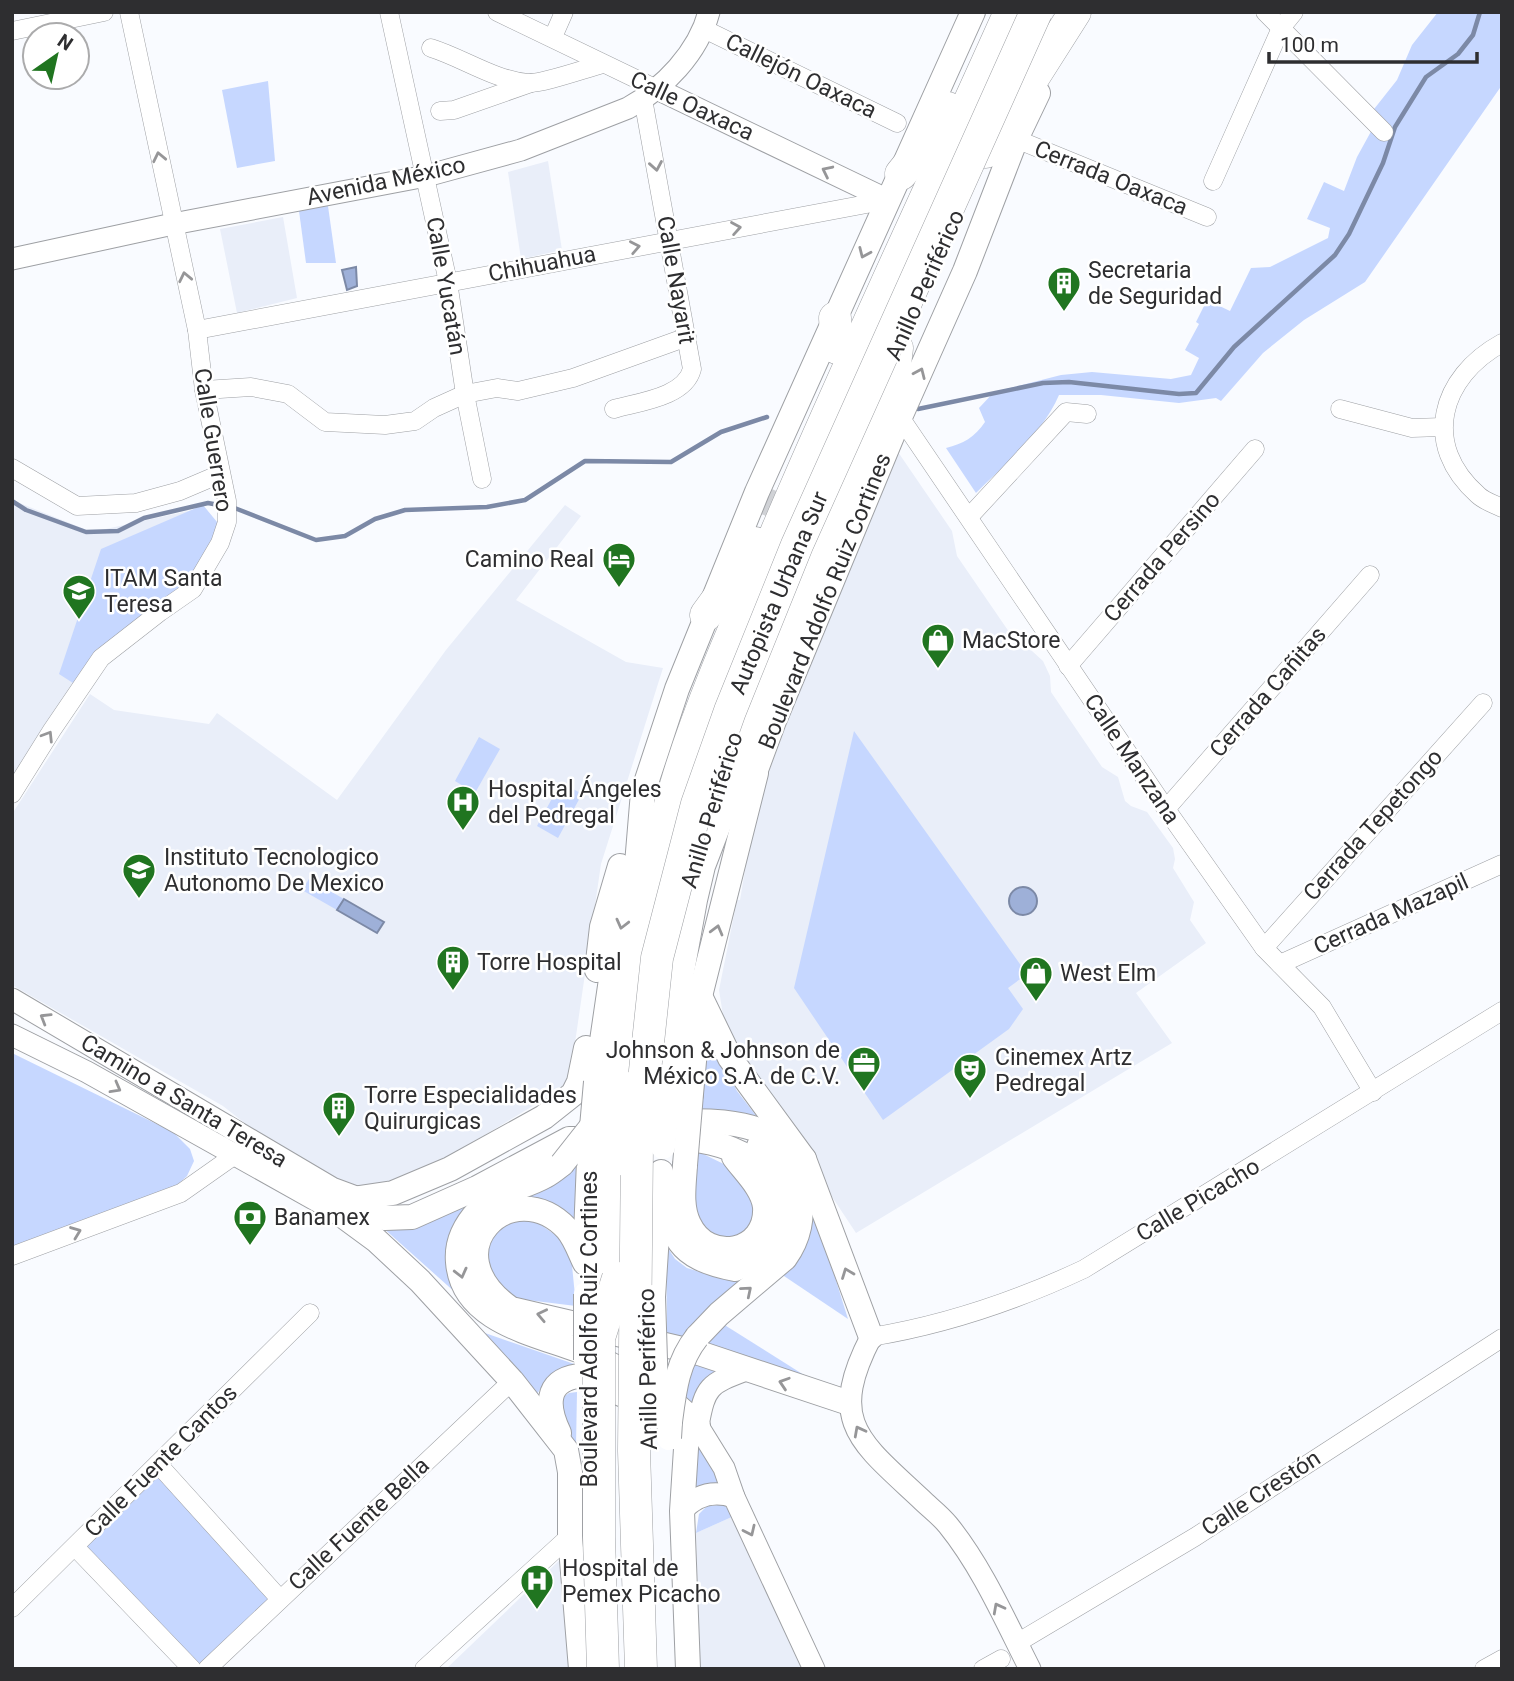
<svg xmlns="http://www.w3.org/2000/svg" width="1514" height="1681" viewBox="0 0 1514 1681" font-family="Roboto,sans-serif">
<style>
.built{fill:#e9eef9}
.green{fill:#c6d7ff}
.water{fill:#9eb0d8;stroke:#7c89a6;stroke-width:2}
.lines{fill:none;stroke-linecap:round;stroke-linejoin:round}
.stream{stroke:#7c89a6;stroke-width:4.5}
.motorway-tunnel{stroke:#d0d2d6;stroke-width:32;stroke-dasharray:32 16;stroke-linecap:butt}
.minor-casing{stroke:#9ea0a4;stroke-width:19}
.tertiary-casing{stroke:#9ea0a4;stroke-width:23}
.secondary-casing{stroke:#9ea0a4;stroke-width:26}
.motorway-casing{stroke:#9ea0a4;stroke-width:33}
.minor{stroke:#fff;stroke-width:18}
.tertiary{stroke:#fff;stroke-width:21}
.secondary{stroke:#fff;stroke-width:24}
.motorway{stroke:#fff;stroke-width:32}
.secondary-bridge-casing{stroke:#9ea0a4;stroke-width:26;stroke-linecap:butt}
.motorway-bridge-casing{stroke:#9ea0a4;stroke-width:33;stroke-linecap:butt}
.secondary-bridge{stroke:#fff;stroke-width:24}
.motorway-bridge{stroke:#fff;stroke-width:32}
.oneway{stroke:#969698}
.labels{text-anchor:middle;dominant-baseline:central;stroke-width:5;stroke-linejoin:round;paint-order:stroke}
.street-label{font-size:23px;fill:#2e2e30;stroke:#fff}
.poi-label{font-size:23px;fill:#2e2e30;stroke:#fff;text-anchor:start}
</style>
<rect width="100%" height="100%" fill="#f9fbff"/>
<g class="built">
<polygon points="548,161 562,250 521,259 508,172"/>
<polygon points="283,217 297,298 237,313 220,229"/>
<polygon points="898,452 952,531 957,556 1018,645 1032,651 1043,661 1050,676 1051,692 1102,767 1118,777 1125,801 1131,806 1147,812 1173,848 1175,859 1173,868 1194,902 1190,920 1206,943 1136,993 1172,1043 856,1233 762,1091 725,1028 719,990 737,900 740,900 756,805 815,650"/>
<polygon points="12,500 92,532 202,508 99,652 12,783"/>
<polygon points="565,505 581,516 516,600 626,662 663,668 601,864 569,1084 422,1173 356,1195 285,1155 223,1106 12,985 12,814 90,694 114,710 209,724 217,713 337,800 446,650"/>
<polygon points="734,1516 802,1669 700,1669 696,1533"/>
<polygon points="566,1554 570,1669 446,1669"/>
</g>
<g class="green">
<path d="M1438 12H1502V85L1365 282 1304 320 1263 353 1221 401 1216 398 1179 403 1101 395H1059C1043 433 1005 464 976 493L946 448C963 444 975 437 985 422L979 408 994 392 1061 375 1092 372 1171 379 1191 375 1199 358 1185 350 1199 324 1196 322 1207 300 1230 311 1251 268 1270 267 1328 238 1330 228 1307 219 1324 182 1344 191 1357 157 1374 126 1367 118 1397 80 1412 45Z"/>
<polygon points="268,81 275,161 237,168 222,90"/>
<polygon points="328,206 336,263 306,263 299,211"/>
<polygon points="203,505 222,528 193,589 97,649 73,683 59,674 101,549"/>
<polygon points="854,731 1027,974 1008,988 1023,1009 1009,1029 883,1120 794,988"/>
<polygon points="479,737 500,749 475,793 455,781"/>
<polygon points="561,782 582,794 558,838 537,826"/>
<polygon points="309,879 344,899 337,910 302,890"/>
<polygon points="701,1024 737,1091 761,1122 696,1110"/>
<polygon points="12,1053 173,1132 190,1149 194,1161 187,1176 169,1193 12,1250"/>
<polygon points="695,1150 734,1169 752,1188 754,1230 714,1242 693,1207"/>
<path d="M582 1156 579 1223C557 1202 541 1202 513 1202Z"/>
<polygon points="811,1200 848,1319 781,1274"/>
<path d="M472 1201C456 1235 436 1257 457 1294L381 1226C424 1225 435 1222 472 1201Z"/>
<polygon points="525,1214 570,1245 576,1306 511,1298 499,1292 483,1245 489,1233"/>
<polygon points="666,1245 675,1259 687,1268 716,1277 733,1278 757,1269 683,1339 667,1333"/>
<polygon points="723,1324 823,1387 702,1345"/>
<polygon points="485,1333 580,1366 544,1384 537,1394"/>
<path d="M694 1360 720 1368C704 1378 700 1388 695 1406L679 1396Z"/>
<polygon points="577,1392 576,1446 565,1427 562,1398 569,1393"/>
<polygon points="702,1445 720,1487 704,1485 696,1487 697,1446"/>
<polygon points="158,1473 274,1599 202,1669 82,1546"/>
<polygon points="719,1505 725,1506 734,1516 696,1533 699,1514 707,1506"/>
</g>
<g class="water">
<polygon points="356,267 357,286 347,290 342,270"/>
<circle cx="1023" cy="901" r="14"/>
<polygon points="344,899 384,922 377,933 337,910"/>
</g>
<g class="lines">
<g class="stream">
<polyline points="918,409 1043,383 1069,382 1179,394 1196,393 1234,347 1335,255 1349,234 1383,163 1395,127 1426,77 1458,54 1473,35 1480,12"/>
<polyline points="12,501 26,510 86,532 118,531 144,518 208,503 224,506"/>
<polyline points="232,507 316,540 345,536 375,519 405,510 487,507 525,500 585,461 671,462 721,432 767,417"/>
</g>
<polyline class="motorway-tunnel" points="742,558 772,489"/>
<defs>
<g id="minor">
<polyline points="389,12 448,282 465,394 482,479"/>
<polyline points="497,12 657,89"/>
<polyline points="1265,12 1384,132"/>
<polyline points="704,29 897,123"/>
<polyline points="12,31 104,12"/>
<polyline points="553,37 564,12"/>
<path d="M431 48C463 58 494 80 528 83 542 84 587 68 603 64"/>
<polyline points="440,111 454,110 531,83"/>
<polyline points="1016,139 1207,217"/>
<polyline points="1213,181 1281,28 1294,12"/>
<polyline points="197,330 888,200"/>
<path d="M1502 343C1440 377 1421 445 1478 495 1484 501 1494 504 1502 508"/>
<polyline points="204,390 251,387 288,394 325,422 385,425 415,421 434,408 465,394 497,388 518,391 573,378 687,337"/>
<path d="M614 409C639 402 685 397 692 369L643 99"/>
<polyline points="1340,409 1412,428 1442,427"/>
<polyline points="900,417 1166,809 1264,948 1322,1007 1373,1092"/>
<polyline points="12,468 77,506 136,503 180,491 220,474"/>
<polyline points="969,517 1066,412 1087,414"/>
<polyline points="1068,666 1255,449"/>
<polyline points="12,794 52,730 101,658 160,612 193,589 220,543 227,522 227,501 204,390 197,330 129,12"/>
<polyline points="1166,809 1370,575"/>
<polyline points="1264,948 1483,703"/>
<polyline points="1280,964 1502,864"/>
<polyline points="12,1256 181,1193 235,1155"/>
<path d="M871 1337C944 1325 1018 1300 1084 1269L1502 1011"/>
<polyline points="158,1464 280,1599"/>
<polyline points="75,1547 192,1669"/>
<polyline points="12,1608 310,1313"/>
<polyline points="1017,1643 1195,1537 1502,1338"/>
<polyline points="207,1669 512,1381"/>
<polyline points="424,1669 570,1536"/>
<polyline points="983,1669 1001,1659"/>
<polyline points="1484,1669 1502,1659"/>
</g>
<g id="tertiary">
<polyline points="657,89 888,200"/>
<path d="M12 259 173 224 426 176 521 150 628 108C664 88 698 53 709 12"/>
<polyline points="12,999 332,1188 359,1198"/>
<polyline points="12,1035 87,1072 337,1212"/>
<path d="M871 1337C827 1422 859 1441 921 1499 929 1507 940 1515 948 1525 982 1567 1005 1620 1030 1669"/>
<path d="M746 1370C709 1384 705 1386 698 1426L724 1468 734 1497 814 1669"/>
<path d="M682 1511C696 1495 713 1490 734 1497"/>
</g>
<g id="secondary">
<polyline points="597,970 602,927 620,866"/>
<polyline points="700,996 730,1058 804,1159 871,1337"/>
<polyline points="596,1082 615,952 637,864 643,792 677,689 757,492 973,12"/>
<polyline points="669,1089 679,988 695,900 703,866 723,814 735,794 757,767 774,721 900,417 965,271 1016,139 1038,93"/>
<polyline points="691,1094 700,996 756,773"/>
<path d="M667 1122C703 1120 745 1120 777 1138 787 1144 795 1152 804 1159"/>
<path d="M562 1164C557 1168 551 1173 545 1176 524 1188 496 1191 479 1210 465 1225 456 1241 458 1262 463 1326 546 1335 593 1356 632 1374 669 1394 698 1426"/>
<path d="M685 1165C684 1184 680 1206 689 1224 708 1265 768 1253 765 1207 763 1188 744 1171 734 1157"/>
<path d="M661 1172C672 1231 668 1256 735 1269 745 1264 754 1260 763 1253 796 1224 783 1178 749 1158 725 1143 693 1138 665 1138"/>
<polyline points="359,1198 393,1193 450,1169 544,1117 573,1094 579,1082 586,1048"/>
<polyline points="337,1212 385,1218 412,1217 477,1188 569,1139 598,1139"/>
<polyline points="342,1215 376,1240 420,1281 512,1381 566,1450 570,1472 570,1536 581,1669"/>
<polyline points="585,1259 589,1161"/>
<path d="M585 1263C580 1253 575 1238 567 1229 512 1171 428 1251 511 1309L699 1353 849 1403"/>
<polyline points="653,1297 659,1204"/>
<path d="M697 1337 719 1314 785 1258C814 1218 801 1169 759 1146"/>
<path d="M559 1433C547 1408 544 1381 578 1376L678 1418 685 1424 687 1433 682 1511 688 1669"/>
</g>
<g id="motorway">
<polyline points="986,152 1075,12"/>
<polyline points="901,174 935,132 948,108"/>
<polyline points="835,318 837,348"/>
<polyline points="706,615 746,560 755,543"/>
<polyline points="735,794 744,744 828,537 866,452 893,382 897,348"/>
<path d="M618 1084C632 984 646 882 676 785 702 698 740 616 776 533 851 357 932 186 1010 12"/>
<polyline points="609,1297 613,1161"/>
</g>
</defs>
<use href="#minor" class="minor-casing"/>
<use href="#tertiary" class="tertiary-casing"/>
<use href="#secondary" class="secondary-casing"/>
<use href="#motorway" class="motorway-casing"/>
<use href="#minor" class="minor"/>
<use href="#tertiary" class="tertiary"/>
<use href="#secondary" class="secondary"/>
<use href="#motorway" class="motorway"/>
<defs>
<g id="secondary-bridge">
<polyline points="663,1147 669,1089"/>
<polyline points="589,1161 596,1082"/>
<polyline points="562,1164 592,1126"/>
<polyline points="685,1165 691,1094"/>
<polyline points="586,1294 586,1360"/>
<polyline points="653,1297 656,1392 670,1422 669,1438"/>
<path d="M670 1422C674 1391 677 1362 697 1337"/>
</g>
<g id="motorway-bridge">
<polyline points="613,1161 618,1084"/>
<polyline points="603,1669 599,1537 599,1338 618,1278"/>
<polyline points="641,1669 634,1451 637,1146 657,958 697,804 730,711 797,545 1036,12"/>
</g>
</defs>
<use href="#secondary-bridge" class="secondary-bridge-casing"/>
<use href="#motorway-bridge" class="motorway-bridge-casing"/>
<use href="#secondary-bridge" class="secondary-bridge"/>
<use href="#motorway-bridge" class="motorway-bridge"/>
</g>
<defs><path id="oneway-chevron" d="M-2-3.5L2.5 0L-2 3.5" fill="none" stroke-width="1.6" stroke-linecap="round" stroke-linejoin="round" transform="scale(1.75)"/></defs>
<g class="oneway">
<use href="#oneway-chevron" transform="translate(159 157) rotate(-102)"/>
<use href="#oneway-chevron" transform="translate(656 166) rotate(80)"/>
<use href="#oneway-chevron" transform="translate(827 171) rotate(-154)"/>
<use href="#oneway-chevron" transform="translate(736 228) rotate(-10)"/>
<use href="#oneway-chevron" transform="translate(635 247) rotate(-11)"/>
<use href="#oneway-chevron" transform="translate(864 253) rotate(114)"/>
<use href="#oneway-chevron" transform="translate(185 277) rotate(-102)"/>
<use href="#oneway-chevron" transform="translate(920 373) rotate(-66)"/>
<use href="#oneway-chevron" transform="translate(48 736) rotate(-58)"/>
<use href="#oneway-chevron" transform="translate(622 924) rotate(104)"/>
<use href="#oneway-chevron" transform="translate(717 930) rotate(-75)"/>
<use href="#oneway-chevron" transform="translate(45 1018) rotate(-149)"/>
<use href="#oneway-chevron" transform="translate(116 1088) rotate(29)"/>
<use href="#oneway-chevron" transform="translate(76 1232) rotate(-21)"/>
<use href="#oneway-chevron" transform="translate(461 1273) rotate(76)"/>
<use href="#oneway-chevron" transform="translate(847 1273) rotate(-111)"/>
<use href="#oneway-chevron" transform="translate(747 1291) rotate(-40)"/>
<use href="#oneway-chevron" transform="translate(542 1315) rotate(-168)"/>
<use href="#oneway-chevron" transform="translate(784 1383) rotate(-162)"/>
<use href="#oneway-chevron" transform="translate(859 1431) rotate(-118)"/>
<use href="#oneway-chevron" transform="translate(750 1531) rotate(65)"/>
<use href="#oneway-chevron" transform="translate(998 1608) rotate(-118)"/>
</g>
<defs>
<symbol id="building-pin" viewBox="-11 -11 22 30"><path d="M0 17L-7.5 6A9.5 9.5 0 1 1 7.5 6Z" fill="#207520" stroke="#fff"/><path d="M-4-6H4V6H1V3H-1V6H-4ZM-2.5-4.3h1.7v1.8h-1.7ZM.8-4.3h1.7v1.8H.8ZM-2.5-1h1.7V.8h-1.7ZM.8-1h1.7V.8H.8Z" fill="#fff"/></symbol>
<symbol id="hotel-pin" viewBox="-11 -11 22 30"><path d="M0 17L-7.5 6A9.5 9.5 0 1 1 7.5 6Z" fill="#207520" stroke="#fff"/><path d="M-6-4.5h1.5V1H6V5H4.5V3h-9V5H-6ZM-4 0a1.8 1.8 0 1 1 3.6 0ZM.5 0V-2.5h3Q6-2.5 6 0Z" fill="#fff"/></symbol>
<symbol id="university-pin" viewBox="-11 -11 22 30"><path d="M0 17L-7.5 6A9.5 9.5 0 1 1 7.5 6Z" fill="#207520" stroke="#fff"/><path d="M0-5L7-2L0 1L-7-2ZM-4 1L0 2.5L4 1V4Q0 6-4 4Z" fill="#fff"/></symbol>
<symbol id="shop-pin" viewBox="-11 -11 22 30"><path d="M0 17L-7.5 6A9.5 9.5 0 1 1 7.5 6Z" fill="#207520" stroke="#fff"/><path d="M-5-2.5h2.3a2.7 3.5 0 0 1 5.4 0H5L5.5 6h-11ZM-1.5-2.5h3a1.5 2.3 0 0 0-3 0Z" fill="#fff"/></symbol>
<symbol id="hospital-pin" viewBox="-11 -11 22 30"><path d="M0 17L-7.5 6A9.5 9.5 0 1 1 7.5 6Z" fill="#207520" stroke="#fff"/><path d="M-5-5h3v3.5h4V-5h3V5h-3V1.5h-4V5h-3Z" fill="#fff"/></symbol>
<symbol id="school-pin" viewBox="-11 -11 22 30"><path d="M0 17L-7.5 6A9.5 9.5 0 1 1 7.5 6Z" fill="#207520" stroke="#fff"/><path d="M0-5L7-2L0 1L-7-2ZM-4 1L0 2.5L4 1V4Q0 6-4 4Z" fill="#fff"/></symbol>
<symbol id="office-pin" viewBox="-11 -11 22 30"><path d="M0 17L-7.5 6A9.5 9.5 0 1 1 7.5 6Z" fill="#207520" stroke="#fff"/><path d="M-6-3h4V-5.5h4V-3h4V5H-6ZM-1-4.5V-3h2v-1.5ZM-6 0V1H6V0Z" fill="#fff"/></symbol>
<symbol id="theatre-pin" viewBox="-11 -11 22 30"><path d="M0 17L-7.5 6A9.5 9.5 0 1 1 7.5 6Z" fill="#207520" stroke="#fff"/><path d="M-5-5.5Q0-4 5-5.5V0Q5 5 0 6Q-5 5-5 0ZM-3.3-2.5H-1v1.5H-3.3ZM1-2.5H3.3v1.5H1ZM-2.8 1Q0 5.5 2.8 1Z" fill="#fff"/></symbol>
<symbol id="bank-pin" viewBox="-11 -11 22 30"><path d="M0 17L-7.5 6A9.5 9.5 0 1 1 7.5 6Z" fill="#207520" stroke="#fff"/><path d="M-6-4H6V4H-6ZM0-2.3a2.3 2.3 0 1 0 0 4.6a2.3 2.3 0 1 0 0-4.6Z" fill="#fff"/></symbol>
</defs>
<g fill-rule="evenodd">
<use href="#building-pin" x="1045" y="264" width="38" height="52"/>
<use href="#hotel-pin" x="600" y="540" width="38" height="52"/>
<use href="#university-pin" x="60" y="572" width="38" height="52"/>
<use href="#shop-pin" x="919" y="621" width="38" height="52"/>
<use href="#hospital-pin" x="444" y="783" width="38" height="52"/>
<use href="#school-pin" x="120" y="851" width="38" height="52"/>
<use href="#building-pin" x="434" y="943" width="38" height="52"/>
<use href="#shop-pin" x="1017" y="954" width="38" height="52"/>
<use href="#office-pin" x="845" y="1044" width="38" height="52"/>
<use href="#theatre-pin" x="951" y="1051" width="38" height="52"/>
<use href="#building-pin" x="320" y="1089" width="38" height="52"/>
<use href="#bank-pin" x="231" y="1198" width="38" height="52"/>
<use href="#hospital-pin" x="518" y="1562" width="38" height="52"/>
</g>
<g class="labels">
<g class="street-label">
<text transform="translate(801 76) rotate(26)">Callejón Oaxaca</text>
<text transform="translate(692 106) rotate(25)">Calle Oaxaca</text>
<text transform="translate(1111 178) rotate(22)">Cerrada Oaxaca</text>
<text transform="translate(386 181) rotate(-12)">Avenida México</text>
<text transform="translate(542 264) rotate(-11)">Chihuahua</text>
<text transform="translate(676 280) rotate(80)">Calle Nayarit</text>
<text transform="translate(925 285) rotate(-66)">Anillo Periférico</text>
<text transform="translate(446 286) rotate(80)">Calle Yucatán</text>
<text transform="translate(213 440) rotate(81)">Calle Guerrero</text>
<text transform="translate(1162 557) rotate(-49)">Cerrada Persino</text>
<text transform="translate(779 593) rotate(-67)">Autopista Urbana Sur</text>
<text transform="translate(825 601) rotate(-68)">Boulevard Adolfo Ruiz Cortines</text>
<text transform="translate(1268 692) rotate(-49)">Cerrada Cañitas</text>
<text transform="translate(1132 759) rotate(56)">Calle Manzana</text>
<text transform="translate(712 810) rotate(-73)">Anillo Periférico</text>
<text transform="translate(1373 825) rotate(-48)">Cerrada Tepetongo</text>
<text transform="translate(1391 914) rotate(-24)">Cerrada Mazapil</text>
<text transform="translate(184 1101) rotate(31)">Camino a Santa Teresa</text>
<text transform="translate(1198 1200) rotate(-31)">Calle Picacho</text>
<text transform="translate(589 1329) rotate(-90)">Boulevard Adolfo Ruiz Cortines</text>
<text transform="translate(648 1369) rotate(-91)">Anillo Periférico</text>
<text transform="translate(161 1461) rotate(-45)">Calle Fuente Cantos</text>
<text transform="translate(1261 1493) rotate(-33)">Calle Crestón</text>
<text transform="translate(359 1524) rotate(-43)">Calle Fuente Bella</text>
</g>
<g class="poi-label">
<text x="1088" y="270">Secretaria<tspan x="1088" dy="26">de Seguridad</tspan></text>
<text x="594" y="559" text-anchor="end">Camino Real</text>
<text x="104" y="578">ITAM Santa<tspan x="104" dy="26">Teresa</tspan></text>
<text x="962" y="640">MacStore</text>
<text x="488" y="789">Hospital Ángeles<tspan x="488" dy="26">del Pedregal</tspan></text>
<text x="164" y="857">Instituto Tecnologico<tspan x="164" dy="26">Autonomo De Mexico</tspan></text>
<text x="477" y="962">Torre Hospital</text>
<text x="1060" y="973">West Elm</text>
<text x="840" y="1050" text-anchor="end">Johnson &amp; Johnson de<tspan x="840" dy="26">México S.A. de C.V.</tspan></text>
<text x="995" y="1057">Cinemex Artz<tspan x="995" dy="26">Pedregal</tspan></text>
<text x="364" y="1095">Torre Especialidades<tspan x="364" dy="26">Quirurgicas</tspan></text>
<text x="274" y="1217">Banamex</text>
<text x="562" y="1568">Hospital de<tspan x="562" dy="26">Pemex Picacho</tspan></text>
</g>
</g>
<rect width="1514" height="1681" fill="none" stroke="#2e2e30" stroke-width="28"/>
<g transform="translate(56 56) rotate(34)"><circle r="33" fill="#ffffff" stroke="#ababac" stroke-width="2"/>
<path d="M0-5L12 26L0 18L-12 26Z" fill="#207520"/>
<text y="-10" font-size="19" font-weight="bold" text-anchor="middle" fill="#2e2e30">N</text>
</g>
<path d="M1269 52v10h208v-10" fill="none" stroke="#2e2e30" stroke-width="3.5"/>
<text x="1280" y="52" font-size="21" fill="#2e2e30" stroke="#ffffff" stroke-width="5" paint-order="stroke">100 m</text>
</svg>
